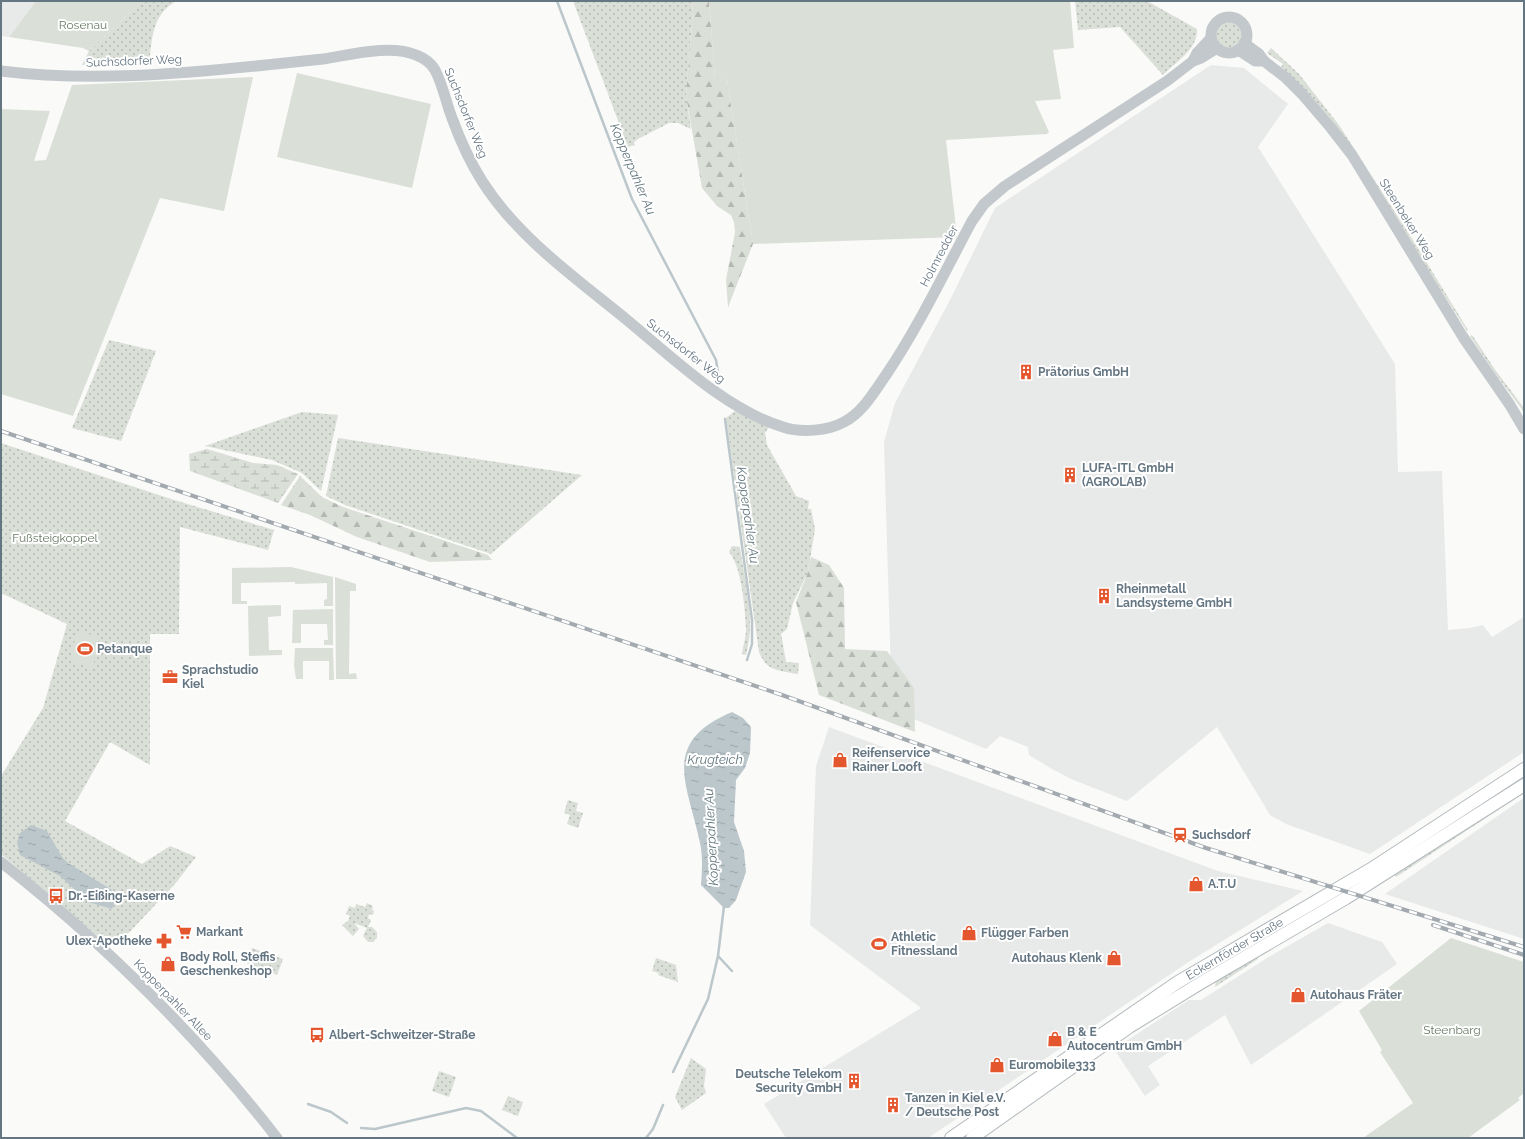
<svg xmlns="http://www.w3.org/2000/svg" width="1525" height="1139" viewBox="0 0 1525 1139" font-family="Raleway,sans-serif">
<style>
.built{fill:#e8e9e9}
.grass{fill:url(#grass-dots)}
.forest{fill:url(#forest-firs)}
.wetland{fill:url(#wetland-marsh)}
.garden{fill:#dadfd7}
.water{fill:url(#water-ripples)}
.lines{fill:none;stroke-linecap:round;stroke-linejoin:round}
.stream{stroke:#bbc7cb;stroke-width:2.5}
.secondary-casing{stroke:#b3babf;stroke-width:14}
.tertiary{stroke:#c3c8cc;stroke-width:11}
.secondary{stroke:#fff;stroke-width:12}
.rail-casing{stroke:#a2aab0;stroke-width:4}
.rail{stroke:#fff;stroke-width:2.5;stroke-dasharray:8;stroke-linecap:butt}
.labels{text-anchor:middle;dominant-baseline:central;stroke-width:4;stroke-linejoin:round;paint-order:stroke}
.park-label{font-size:12px;fill:#687a64;stroke:#fff}
.street-label{font-size:12px;fill:#657683;stroke:#fff}
.poi-label{font-size:12px;font-weight:bold;fill:#657683;stroke:#fff;text-anchor:start}
.water-label{font-size:13px;font-style:italic;fill:#60757c;stroke:#fff}
</style>
<defs>
<pattern id="grass-dots" width="8" height="8" patternUnits="userSpaceOnUse"><rect width="8" height="8" fill="#dadfd7"/><path d="M2 2h.1M6 6h.1" fill="none" stroke="#b4b9b4" stroke-width="1.8" stroke-linecap="round"/></pattern>
<pattern id="forest-firs" width="22" height="20" patternUnits="userSpaceOnUse"><rect width="22" height="20" fill="#dadfd7"/><path d="M5 1l3.5 6h-7zM16 11l3.5 6h-7z" fill="#b4b9b4"/></pattern>
<pattern id="wetland-marsh" width="20" height="14" patternUnits="userSpaceOnUse"><rect width="20" height="14" fill="#dadfd7"/><path d="M1 5h8M5 5V1M11 12h8M15 12V8" fill="none" stroke="#b4b9b4"/></pattern>
<pattern id="water-ripples" width="26" height="14" patternUnits="userSpaceOnUse"><rect width="26" height="14" fill="#bbc7cb"/><path d="M2 4q2-2 4 0t4 0M15 11q2-2 4 0t4 0" fill="none" stroke="#9ca6aa"/></pattern>
</defs>
<rect width="100%" height="100%" fill="#fafaf8"/>
<g class="built">
<polygon points="1,1 36,1 9,37 1,36"/>
<polygon points="1211,65 1244,68 1288,104 1258,147 1395,364 1398,472 1442,471 1448,630 1470,628 1483,625 1492,637 1524,617 1524,752 1370,854 1286,824 1270,815 1217,727 1127,801 1071,779 1052,769 1029,755 1028,747 1000,736 986,749 892,710 884,442 895,403 951,298 995,208"/>
<polygon points="829,727 1218,871 1303,891 1187,963 928,1138 786,1138 764,1104 921,1008 810,925 816,766"/>
<polygon points="1524,798 1524,939 1385,894 1518,802"/>
<polygon points="1328,923 1382,942 1397,964 1251,1065 1225,1015 1148,1066 1160,1085 1145,1096 1114,1049 1189,1000 1201,1000 1267,958"/>
</g>
<g class="grass">
<path d="M142 1H176C151 16 152 40 149 66L82 65 89 51Z"/>
<polygon points="573,1 692,1 693,11 686,96 691,129 678,123 669,123 638,139 634,142 635,145 628,147"/>
<path d="M1075 1H1147L1197 29C1198 49 1177 61 1163 75L1120 27 1078 30Z"/>
<circle cx="1229" cy="35" r="13"/>
<polygon points="1271,48 1299,74 1339,125 1411,237 1468,330 1467,331 1337,127 1307,92 1281,67 1283,64 1267,53"/>
<polygon points="1472,335 1496,371 1524,408 1524,412 1494,372 1470,336"/>
<polygon points="109,340 156,351 121,441 72,428"/>
<path d="M735 411 769 427 765 433 767 445 796 496 809 501 808 509H811L815 529 808 572 793 603 787 629 781 634 786 662 799 663 798 674C779 670 767 672 759 652L726 418Z"/>
<polygon points="302,412 338,415 321,491 302,473 272,460 205,446"/>
<polygon points="338,438 582,475 491,554 345,505 326,496"/>
<polygon points="1,443 171,499 274,530 268,550 180,527 179,634 150,634 150,765 110,742 65,821 142,864 170,846 196,857 175,884 120,942 108,945 1,854 1,776 43,708 67,624 1,593"/>
<path d="M732 546 740 547C745 583 756 620 746 655L742 654C743 646 746 637 746 629 745 609 742 567 729 552Z"/>
<polygon points="1524,790 1524,793 1396,877 1394,875"/>
<polygon points="568,800 578,803 576,811 583,813 578,828 567,824 570,815 564,813"/>
<polygon points="367,903 373,906 372,910 374,911 373,915 369,914 368,918 371,920 368,927 372,927 377,932 377,938 373,942 368,942 363,936 367,928 354,923 359,929 353,936 342,925 348,921 350,916 346,914 349,906 355,908 356,904 365,907"/>
<polygon points="252,948 283,959 277,975 247,963"/>
<polygon points="1257,957 1258,959 1215,987 1216,980"/>
<polygon points="656,958 676,965 678,982 658,975 659,973 652,971"/>
<polygon points="691,1058 706,1069 704,1086 706,1093 682,1110 675,1097"/>
<polygon points="439,1071 456,1077 449,1097 432,1091"/>
<polygon points="508,1096 523,1102 518,1116 502,1110"/>
</g>
<g class="forest">
<polygon points="692,1 709,1 715,78 727,80 753,244 728,307 726,280 735,232 734,222 731,215 717,206 702,188 686,96 693,11"/>
<polygon points="300,476 322,497 343,507 488,555 492,560 430,562 357,537 310,515 281,505"/>
<polygon points="811,557 829,565 844,588 845,649 887,651 914,688 915,732 819,695 796,602 808,572"/>
</g>
<polygon class="wetland" points="207,449 253,463 277,465 298,474 278,503 190,471 189,454"/>
<g class="garden">
<polygon points="36,1 142,1 89,51 83,48 9,37"/>
<polygon points="709,1 1070,1 1074,48 1053,50 1061,99 1035,101 1049,132 1047,134 946,140 957,237 753,244 727,80 715,79"/>
<polygon points="297,73 431,104 412,188 277,157"/>
<polygon points="253,77 224,211 160,198 73,416 1,394 1,109 50,111 34,161 46,160 72,85"/>
<polygon points="291,567 333,577 333,606 324,606 324,600 327,599 327,583 295,584 295,582 241,583 241,601 247,601 247,604 232,604 232,568"/>
<polygon points="335,577 356,584 356,591 350,591 349,671 349,674 356,673 357,679 336,679"/>
<polygon points="281,605 281,616 268,617 269,650 282,650 282,655 249,656 248,606"/>
<polygon points="333,609 333,645 324,645 324,640 328,640 327,624 301,624 301,643 292,643 293,610"/>
<polygon points="76,632 99,636 93,668 71,662"/>
<polygon points="295,648 333,648 334,680 329,680 329,661 303,661 303,679 296,679 294,666"/>
<polygon points="1451,938 1524,962 1524,1093 1518,1098 1520,1100 1468,1138 1363,1138 1413,1103 1380,1052 1382,1050 1359,1011"/>
</g>
<g class="water">
<path d="M732 712 743 718 751 727 750 753 745 768 736 780 734 822 744 851 746 872 736 900 729 908H724L701 885C702 871 703 857 700 843 688 784 659 743 732 712Z"/>
<polygon points="31,825 47,831 62,857 68,863 112,890 116,898 112,909 88,902 60,876 20,855 17,842 20,833"/>
</g>
<g class="lines">
<g class="stream">
<polyline points="557,1 632,199 716,360 720,384"/>
<polyline points="725,419 752,620 752,644 747,660"/>
<polyline points="718,956 732,971"/>
<polyline points="673,1072 708,999 718,956 724,906"/>
<polyline points="308,1104 331,1112 347,1123"/>
<polyline points="361,1128 375,1129 466,1108 481,1111 517,1138"/>
<polyline points="646,1138 653,1129 663,1105"/>
</g>
<defs>
<g id="secondary">
<path id="s1" d="M951 1138 1178 982 1371 869 1524 769"/>
<polyline points="972,1138 1129,1027 1199,984 1346,898 1524,785"/>
</g>
</defs>
<use href="#secondary" class="secondary-casing"/>
<g class="tertiary">
<circle cx="1229" cy="35" r="18"/>
<polyline points="1244,43 1259,54 1264,61 1286,78 1302,94 1331,128 1352,155 1463,337 1510,405 1524,429"/>
<polyline points="1238,50 1255,61 1264,61"/>
<polyline points="1193,61 1201,58 1217,48"/>
<path d="M1 71C89 82 179 74 266 65 285 63 304 61 323 59 350 55 390 44 416 55 424 58 431 63 435 70 443 85 446 103 452 118 460 140 470 162 482 181 518 238 576 278 627 320 672 357 726 410 783 427 801 433 828 431 844 422 863 412 874 392 886 375 919 326 944 273 972 221L984 204 1005 186 1167 81 1193 61 1197 53 1211 38"/>
<path d="M1 862C104 943 197 1035 277 1138"/>
</g>
<use href="#secondary" class="secondary"/>
<defs>
<g id="rail">
<polyline points="1,431 782,695 1206,848 1524,947"/>
<polyline points="1433,925 1524,955"/>
</g>
</defs>
<use href="#rail" class="rail-casing"/>
<use href="#rail" class="rail"/>
</g>
<defs>
<symbol id="building-bare" viewBox="-9 -9 18 18"><path d="M-4-6H4V6H1V3H-1V6H-4ZM-2.5-4.3h1.7v1.8h-1.7ZM.8-4.3h1.7v1.8H.8ZM-2.5-1h1.7V.8h-1.7ZM.8-1h1.7V.8H.8Z" fill="#e4572e" stroke="#fff" stroke-width="2.5" paint-order="stroke"/></symbol>
<symbol id="stadium-bare" viewBox="-9 -9 18 18"><path d="M0-5a6.5 5 0 1 0 0 10a6.5 5 0 1 0 0-10ZM-3.5-1.8h7v3.6h-7Z" fill="#e4572e" stroke="#fff" stroke-width="2.5" paint-order="stroke"/></symbol>
<symbol id="office-bare" viewBox="-9 -9 18 18"><path d="M-6-3h4V-5.5h4V-3h4V5H-6ZM-1-4.5V-3h2v-1.5ZM-6 0V1H6V0Z" fill="#e4572e" stroke="#fff" stroke-width="2.5" paint-order="stroke"/></symbol>
<symbol id="shop-bare" viewBox="-9 -9 18 18"><path d="M-5-2.5h2.3a2.7 3.5 0 0 1 5.4 0H5L5.5 6h-11ZM-1.5-2.5h3a1.5 2.3 0 0 0-3 0Z" fill="#e4572e" stroke="#fff" stroke-width="2.5" paint-order="stroke"/></symbol>
<symbol id="station-bare" viewBox="-9 -9 18 18"><path d="M-3-6H3Q5-6 5-4V2Q5 4 3 4L4.5 6H3L1.5 4h-3L-3 6H-4.5L-3 4Q-5 4-5 2V-4Q-5-6-3-6ZM-3.5-4v3h7v-3ZM-3.5 1v1.5H-2V1ZM2 1v1.5H3.5V1Z" fill="#e4572e" stroke="#fff" stroke-width="2.5" paint-order="stroke"/></symbol>
<symbol id="bus-bare" viewBox="-9 -9 18 18"><path d="M-5-6H5V4H4V6H2V4H-2V6H-4V4H-5ZM-3.5-4V0h7V-4ZM-3.5 1.2v1.5H-2V1.2ZM2 1.2v1.5H3.5V1.2Z" fill="#e4572e" stroke="#fff" stroke-width="2.5" paint-order="stroke"/></symbol>
<symbol id="supermarket-bare" viewBox="-9 -9 18 18"><path d="M-6-5.5h2.5l.6 2H6L4.5 2H-2.5L-4.4-4H-6ZM-1.5 3.2a1.3 1.3 0 1 0 .1 0ZM3 3.2a1.3 1.3 0 1 0 .1 0Z" fill="#e4572e" stroke="#fff" stroke-width="2.5" paint-order="stroke"/></symbol>
<symbol id="pharmacy-bare" viewBox="-9 -9 18 18"><path d="M-2-6h4v4h4v4h-4v4h-4v-4h-4v-4h4Z" fill="#e4572e" stroke="#fff" stroke-width="2.5" paint-order="stroke"/></symbol>
</defs>
<g fill-rule="evenodd">
<use href="#building-bare" x="1015" y="361" width="22" height="22"/>
<use href="#building-bare" x="1059" y="464" width="22" height="22"/>
<use href="#building-bare" x="1093" y="585" width="22" height="22"/>
<use href="#stadium-bare" x="74" y="638" width="22" height="22"/>
<use href="#office-bare" x="159" y="666" width="22" height="22"/>
<use href="#shop-bare" x="829" y="749" width="22" height="22"/>
<use href="#station-bare" x="1169" y="824" width="22" height="22"/>
<use href="#shop-bare" x="1185" y="873" width="22" height="22"/>
<use href="#bus-bare" x="45" y="885" width="22" height="22"/>
<use href="#supermarket-bare" x="173" y="921" width="22" height="22"/>
<use href="#shop-bare" x="958" y="922" width="22" height="22"/>
<use href="#pharmacy-bare" x="153" y="930" width="22" height="22"/>
<use href="#stadium-bare" x="868" y="933" width="22" height="22"/>
<use href="#shop-bare" x="1103" y="947" width="22" height="22"/>
<use href="#shop-bare" x="157" y="953" width="22" height="22"/>
<use href="#shop-bare" x="1287" y="984" width="22" height="22"/>
<use href="#bus-bare" x="306" y="1024" width="22" height="22"/>
<use href="#shop-bare" x="1044" y="1028" width="22" height="22"/>
<use href="#shop-bare" x="986" y="1054" width="22" height="22"/>
<use href="#building-bare" x="843" y="1070" width="22" height="22"/>
<use href="#building-bare" x="882" y="1094" width="22" height="22"/>
</g>
<g class="labels">
<g class="park-label">
<text x="83" y="25">Rosenau</text>
<text x="55" y="538">Fußsteigkoppel</text>
<text x="1452" y="1030">Steenbarg</text>
</g>
<g class="street-label">
<text transform="translate(134 61) rotate(-2)">Suchsdorfer Weg</text>
<text transform="translate(466 113) rotate(68)">Suchsdorfer Weg</text>
<text transform="translate(1407 219) rotate(58)">Steenbeker Weg</text>
<text transform="translate(939 256) rotate(-62)">Holmredder</text>
<text transform="translate(686 351) rotate(38)">Suchsdorfer Weg</text>
<text stroke="none"><textPath href="#s1" startOffset="341">Eckernförder Straße</textPath></text>
<text transform="translate(173 1000) rotate(46)">Kopperpahler Allee</text>
</g>
<g class="poi-label">
<text x="1038" y="372">Prätorius GmbH</text>
<text x="1082" y="468">LUFA-ITL GmbH<tspan x="1082" dy="14">(AGROLAB)</tspan></text>
<text x="1116" y="589">Rheinmetall<tspan x="1116" dy="14">Landsysteme GmbH</tspan></text>
<text x="97" y="649">Petanque</text>
<text x="182" y="670">Sprachstudio<tspan x="182" dy="14">Kiel</tspan></text>
<text x="852" y="753">Reifenservice<tspan x="852" dy="14">Rainer Looft</tspan></text>
<text x="1192" y="835">Suchsdorf</text>
<text x="1208" y="884">A.T.U</text>
<text x="68" y="896">Dr.-Eißing-Kaserne</text>
<text x="196" y="932">Markant</text>
<text x="981" y="933">Flügger Farben</text>
<text x="891" y="937">Athletic<tspan x="891" dy="14">Fitnessland</tspan></text>
<text x="152" y="941" text-anchor="end">Ulex-Apotheke</text>
<text x="180" y="957">Body Roll, Steffis<tspan x="180" dy="14">Geschenkeshop</tspan></text>
<text x="1102" y="958" text-anchor="end">Autohaus Klenk</text>
<text x="1310" y="995">Autohaus Fräter</text>
<text x="1067" y="1032">B &amp; E<tspan x="1067" dy="14">Autocentrum GmbH</tspan></text>
<text x="329" y="1035">Albert-Schweitzer-Straße</text>
<text x="1009" y="1065">Euromobile333</text>
<text x="842" y="1074" text-anchor="end">Deutsche Telekom<tspan x="842" dy="14">Security GmbH</tspan></text>
<text x="905" y="1098">Tanzen in Kiel e.V.<tspan x="905" dy="14">/ Deutsche Post</tspan></text>
</g>
<g class="water-label">
<text transform="translate(633 169) rotate(67)">Kopperpahler Au</text>
<text transform="translate(748 515) rotate(82)">Kopperpahler Au</text>
<text x="715" y="759">Krugteich</text>
<text transform="translate(711 837) rotate(-93)">Kopperpahler Au</text>
</g>
</g>
<rect width="1525" height="1139" fill="none" stroke="#657683" stroke-width="4"/>
</svg>
